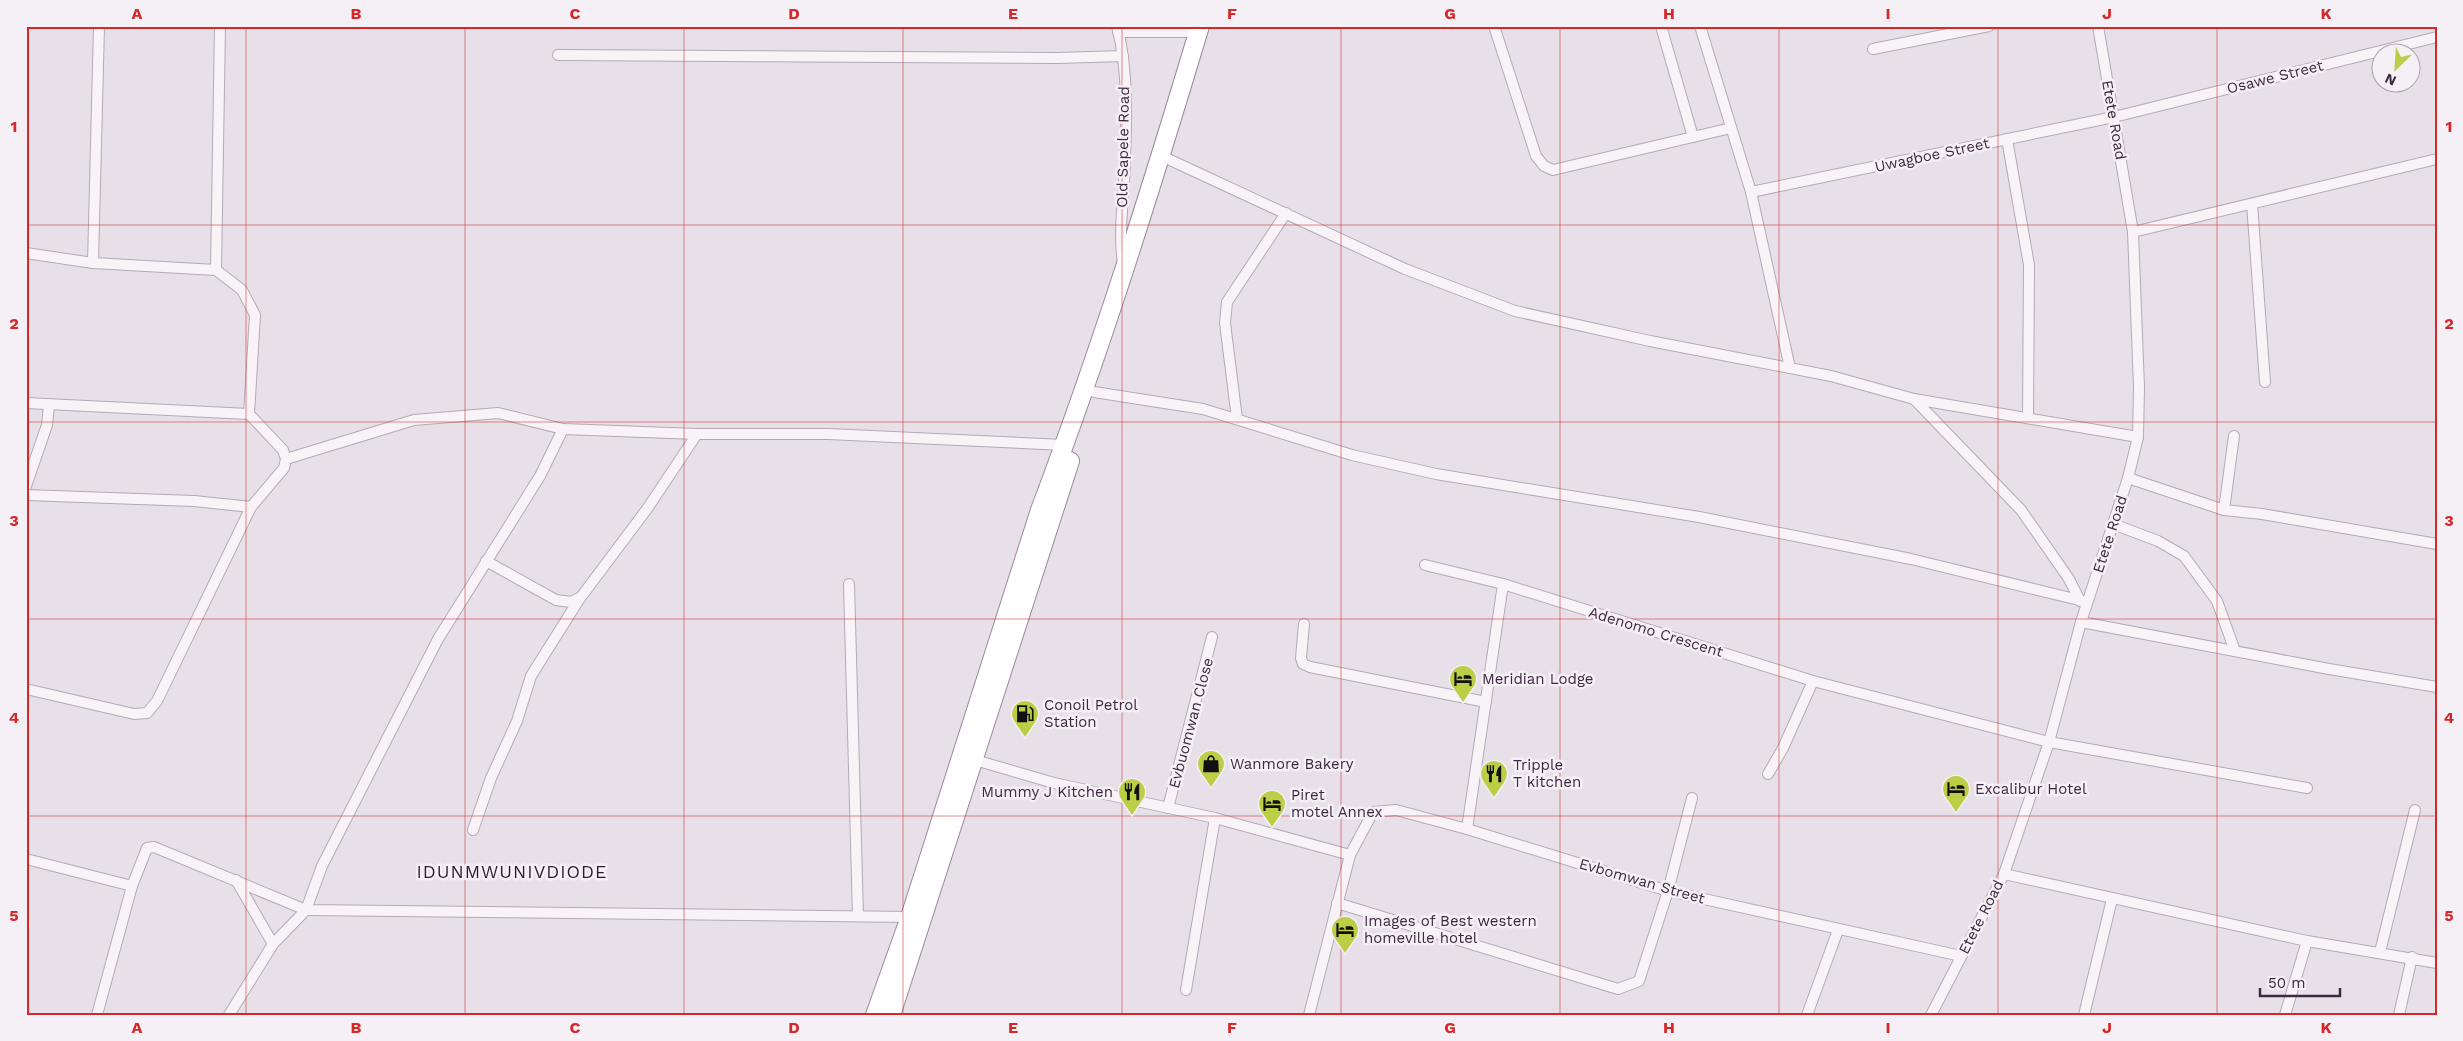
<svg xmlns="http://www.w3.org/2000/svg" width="2463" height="1041" viewBox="0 0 2463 1041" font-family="'Work Sans',sans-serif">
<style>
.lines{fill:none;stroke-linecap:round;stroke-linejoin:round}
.street-casing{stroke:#b5a9b6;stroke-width:12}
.highway-casing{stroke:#9c879f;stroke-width:20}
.street{stroke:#f7f3f7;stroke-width:10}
.highway{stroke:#fff;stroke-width:18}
.grid{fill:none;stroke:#d62828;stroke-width:1;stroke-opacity:0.55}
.labels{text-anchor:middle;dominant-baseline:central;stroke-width:5;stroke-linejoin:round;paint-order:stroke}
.street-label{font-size:15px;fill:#3e2940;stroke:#f5eff6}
.poi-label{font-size:15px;fill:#3e2940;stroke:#f5eff6;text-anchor:start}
.quarter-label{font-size:18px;letter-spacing:1px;fill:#2f1b31;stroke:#f5eff6}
.neatline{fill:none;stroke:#d62828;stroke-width:2}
.grid-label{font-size:16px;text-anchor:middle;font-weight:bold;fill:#d62828}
</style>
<rect width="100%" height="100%" fill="#e8e0e9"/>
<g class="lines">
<defs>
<g id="street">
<path d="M1117 26C1130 76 1126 133 1124 184 1122 211 1119 237 1123 264"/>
<polyline points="1494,26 1536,156 1544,166 1553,170 1731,128"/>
<polyline points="1661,26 1693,137"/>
<polyline points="1700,26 1751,192 1790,368"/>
<polyline points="1118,32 1198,32"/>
<polyline points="1873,49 1989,26"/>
<polyline points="558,55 1057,58 1123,56"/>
<polyline points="2007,139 2029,265 2028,418"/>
<polyline points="1168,159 1405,269 1515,311 1650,341 1831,376 1914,399 2138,437"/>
<polyline points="1751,192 2114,117 2437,37"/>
<polyline points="2252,204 2265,382"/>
<polyline points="2133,232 2437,159"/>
<polyline points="26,253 93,263 216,270 242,290 255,315 249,414 283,450 286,459 284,468 251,507 157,701 147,713 134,714 26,689"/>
<polyline points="93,263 99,26"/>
<polyline points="216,270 220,26"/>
<polyline points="1094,392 1203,409 1352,455 1436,474 1699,517 1911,559 2087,602"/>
<polyline points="1914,399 2021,510 2069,579 2080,601"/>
<polyline points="26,403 249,414"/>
<polyline points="1237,419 1225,323 1227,302 1286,213"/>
<polyline points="286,459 414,420 498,413 563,429 697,434 828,434 1065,445"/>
<polyline points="2128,478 2224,510 2262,514 2437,544"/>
<polyline points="26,486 47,425 49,405"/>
<polyline points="26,495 194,501 251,507"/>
<polyline points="2224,510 2234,436"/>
<polyline points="2113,524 2158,541 2184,556 2217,601 2235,651"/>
<polyline points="486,561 556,600 571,602 581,597 647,509 697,434"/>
<polyline points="1425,565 1503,584"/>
<polyline points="849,584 858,916"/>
<polyline points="2081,622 2329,669 2437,687"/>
<polyline points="1304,624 1301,658 1303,664 1310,667 1486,702"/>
<polyline points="975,760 1054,783 1215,818 1350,855"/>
<polyline points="1768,774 1783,748 1813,681"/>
<polyline points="1168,808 1212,637"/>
<polyline points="1467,829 1503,584 1813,681 2049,742 2307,788"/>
<polyline points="473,830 491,778 517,721 531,676 580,598"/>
<polyline points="26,859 132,886"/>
<polyline points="2004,874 2307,941 2437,963"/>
<polyline points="236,880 273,944"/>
<polyline points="1337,903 1618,989 1639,981 1668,891 1692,798"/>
<polyline points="2380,952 2415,810"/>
<polyline points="1186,990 1215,818"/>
<polyline points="97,1015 132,886 147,848 154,847 306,910 910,917"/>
<polyline points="229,1015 273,944 306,910 322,866 438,639 540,476 563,429"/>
<polyline points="1309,1015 1350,855 1373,812 1396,810 1467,829 1668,891 1961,956"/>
<polyline points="1807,1015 1838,930"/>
<polyline points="1931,1015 2004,874 2049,742 2081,622 2128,478 2138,437 2139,387 2133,232 2098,26"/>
<polyline points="2084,1015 2112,899"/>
<polyline points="2285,1015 2307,941"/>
<polyline points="2399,1015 2412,957"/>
</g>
<g id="highway">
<path d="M875 1015 910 917 1040 510C1100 352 1151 189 1200 26"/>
<polyline points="891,1015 1070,461"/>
</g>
</defs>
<use href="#street" class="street-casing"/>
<use href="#highway" class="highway-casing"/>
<use href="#street" class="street"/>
<use href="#highway" class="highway"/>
</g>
<path class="grid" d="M246 26V1015M465 26V1015M684 26V1015M903 26V1015M1122 26V1015M1341 26V1015M1560 26V1015M1779 26V1015M1998 26V1015M2217 26V1015M26 225H2437M26 422H2437M26 619H2437M26 816H2437"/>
<defs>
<symbol id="hotel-pin" viewBox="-11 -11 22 30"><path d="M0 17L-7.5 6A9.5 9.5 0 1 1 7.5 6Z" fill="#bccd46" stroke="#f5eff6"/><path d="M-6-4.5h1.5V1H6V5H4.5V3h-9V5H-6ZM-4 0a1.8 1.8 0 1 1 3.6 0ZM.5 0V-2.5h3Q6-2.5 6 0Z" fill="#111"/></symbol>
<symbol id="fuel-pin" viewBox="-11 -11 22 30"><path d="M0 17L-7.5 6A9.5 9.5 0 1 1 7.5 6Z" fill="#bccd46" stroke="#f5eff6"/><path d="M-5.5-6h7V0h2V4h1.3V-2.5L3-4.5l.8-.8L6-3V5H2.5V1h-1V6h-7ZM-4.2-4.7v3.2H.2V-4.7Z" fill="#111"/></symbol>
<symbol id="shop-pin" viewBox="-11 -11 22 30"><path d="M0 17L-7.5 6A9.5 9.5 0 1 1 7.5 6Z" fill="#bccd46" stroke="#f5eff6"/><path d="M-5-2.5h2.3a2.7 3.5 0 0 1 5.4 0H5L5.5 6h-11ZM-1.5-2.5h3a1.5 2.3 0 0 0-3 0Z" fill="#111"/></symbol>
<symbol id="restaurant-pin" viewBox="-11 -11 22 30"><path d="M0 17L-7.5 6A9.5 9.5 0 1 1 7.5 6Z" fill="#bccd46" stroke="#f5eff6"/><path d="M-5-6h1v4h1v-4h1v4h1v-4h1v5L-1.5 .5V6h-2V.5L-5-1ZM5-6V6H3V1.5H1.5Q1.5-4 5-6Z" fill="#111"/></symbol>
</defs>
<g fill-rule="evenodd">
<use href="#hotel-pin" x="1447" y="663" width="32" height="43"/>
<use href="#fuel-pin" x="1009" y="698" width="32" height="43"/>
<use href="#shop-pin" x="1195" y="748" width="32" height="43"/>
<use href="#restaurant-pin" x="1478" y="758" width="32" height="43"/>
<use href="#hotel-pin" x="1940" y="773" width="32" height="43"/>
<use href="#restaurant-pin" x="1116" y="776" width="32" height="43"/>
<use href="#hotel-pin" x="1256" y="788" width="32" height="43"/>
<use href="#hotel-pin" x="1329" y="914" width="32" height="43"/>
</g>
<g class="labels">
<g class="street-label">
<text transform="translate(2275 77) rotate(-14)">Osawe Street</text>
<text transform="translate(2114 120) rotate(80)">Etete Road</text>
<text transform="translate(1123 147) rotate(-89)">Old Sapele Road</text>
<text transform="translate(1932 155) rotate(-12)">Uwagboe Street</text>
<text transform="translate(2110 534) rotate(-72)">Etete Road</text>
<text transform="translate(1656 632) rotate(17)">Adenomo Crescent</text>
<text transform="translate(1191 723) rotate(-75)">Evbuomwan Close</text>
<text transform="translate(1642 881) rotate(16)">Evbomwan Street</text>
<text transform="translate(1981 917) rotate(-63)">Etete Road</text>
</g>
<g class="poi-label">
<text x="1482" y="679">Meridian Lodge</text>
<text x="1044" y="705">Conoil Petrol<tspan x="1044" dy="17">Station</tspan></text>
<text x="1230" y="764">Wanmore Bakery</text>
<text x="1513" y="765">Tripple<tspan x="1513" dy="17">T kitchen</tspan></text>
<text x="1975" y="789">Excalibur Hotel</text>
<text x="1113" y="792" text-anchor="end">Mummy J Kitchen</text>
<text x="1291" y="795">Piret<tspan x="1291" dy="17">motel Annex</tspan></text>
<text x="1364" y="921">Images of Best western<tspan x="1364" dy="17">homeville hotel</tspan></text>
</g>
<g class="quarter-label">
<text x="512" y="871">IDUNMWUNIVDIODE</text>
</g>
</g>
<rect width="2463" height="1041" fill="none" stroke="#f5eff6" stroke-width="55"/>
<g transform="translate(2396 68) rotate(205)"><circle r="24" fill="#f5eff6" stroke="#aca0ad"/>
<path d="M0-4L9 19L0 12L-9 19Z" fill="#bccd46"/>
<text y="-8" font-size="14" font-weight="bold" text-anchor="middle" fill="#3e2940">N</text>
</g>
<path d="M2260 988v8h80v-8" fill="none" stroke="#3e2940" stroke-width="2.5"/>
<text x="2268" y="988" font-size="15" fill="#3e2940" stroke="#f5eff6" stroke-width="4" paint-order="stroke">50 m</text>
<rect x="28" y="28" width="2408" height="986" class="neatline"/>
<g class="grid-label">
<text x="137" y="19">A</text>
<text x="356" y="19">B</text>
<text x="575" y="19">C</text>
<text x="794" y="19">D</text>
<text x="1013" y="19">E</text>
<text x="1232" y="19">F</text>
<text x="1450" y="19">G</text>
<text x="1669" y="19">H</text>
<text x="1888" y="19">I</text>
<text x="2107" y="19">J</text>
<text x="2326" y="19">K</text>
<text x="14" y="132">1</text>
<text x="2449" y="132">1</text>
<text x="14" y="329">2</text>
<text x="2449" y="329">2</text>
<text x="14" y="526">3</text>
<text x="2449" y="526">3</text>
<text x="14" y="723">4</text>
<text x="2449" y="723">4</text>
<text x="14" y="921">5</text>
<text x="2449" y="921">5</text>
<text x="137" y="1033">A</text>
<text x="356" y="1033">B</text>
<text x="575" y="1033">C</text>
<text x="794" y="1033">D</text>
<text x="1013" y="1033">E</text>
<text x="1232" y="1033">F</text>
<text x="1450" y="1033">G</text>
<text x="1669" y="1033">H</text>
<text x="1888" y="1033">I</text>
<text x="2107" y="1033">J</text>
<text x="2326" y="1033">K</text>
</g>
</svg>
